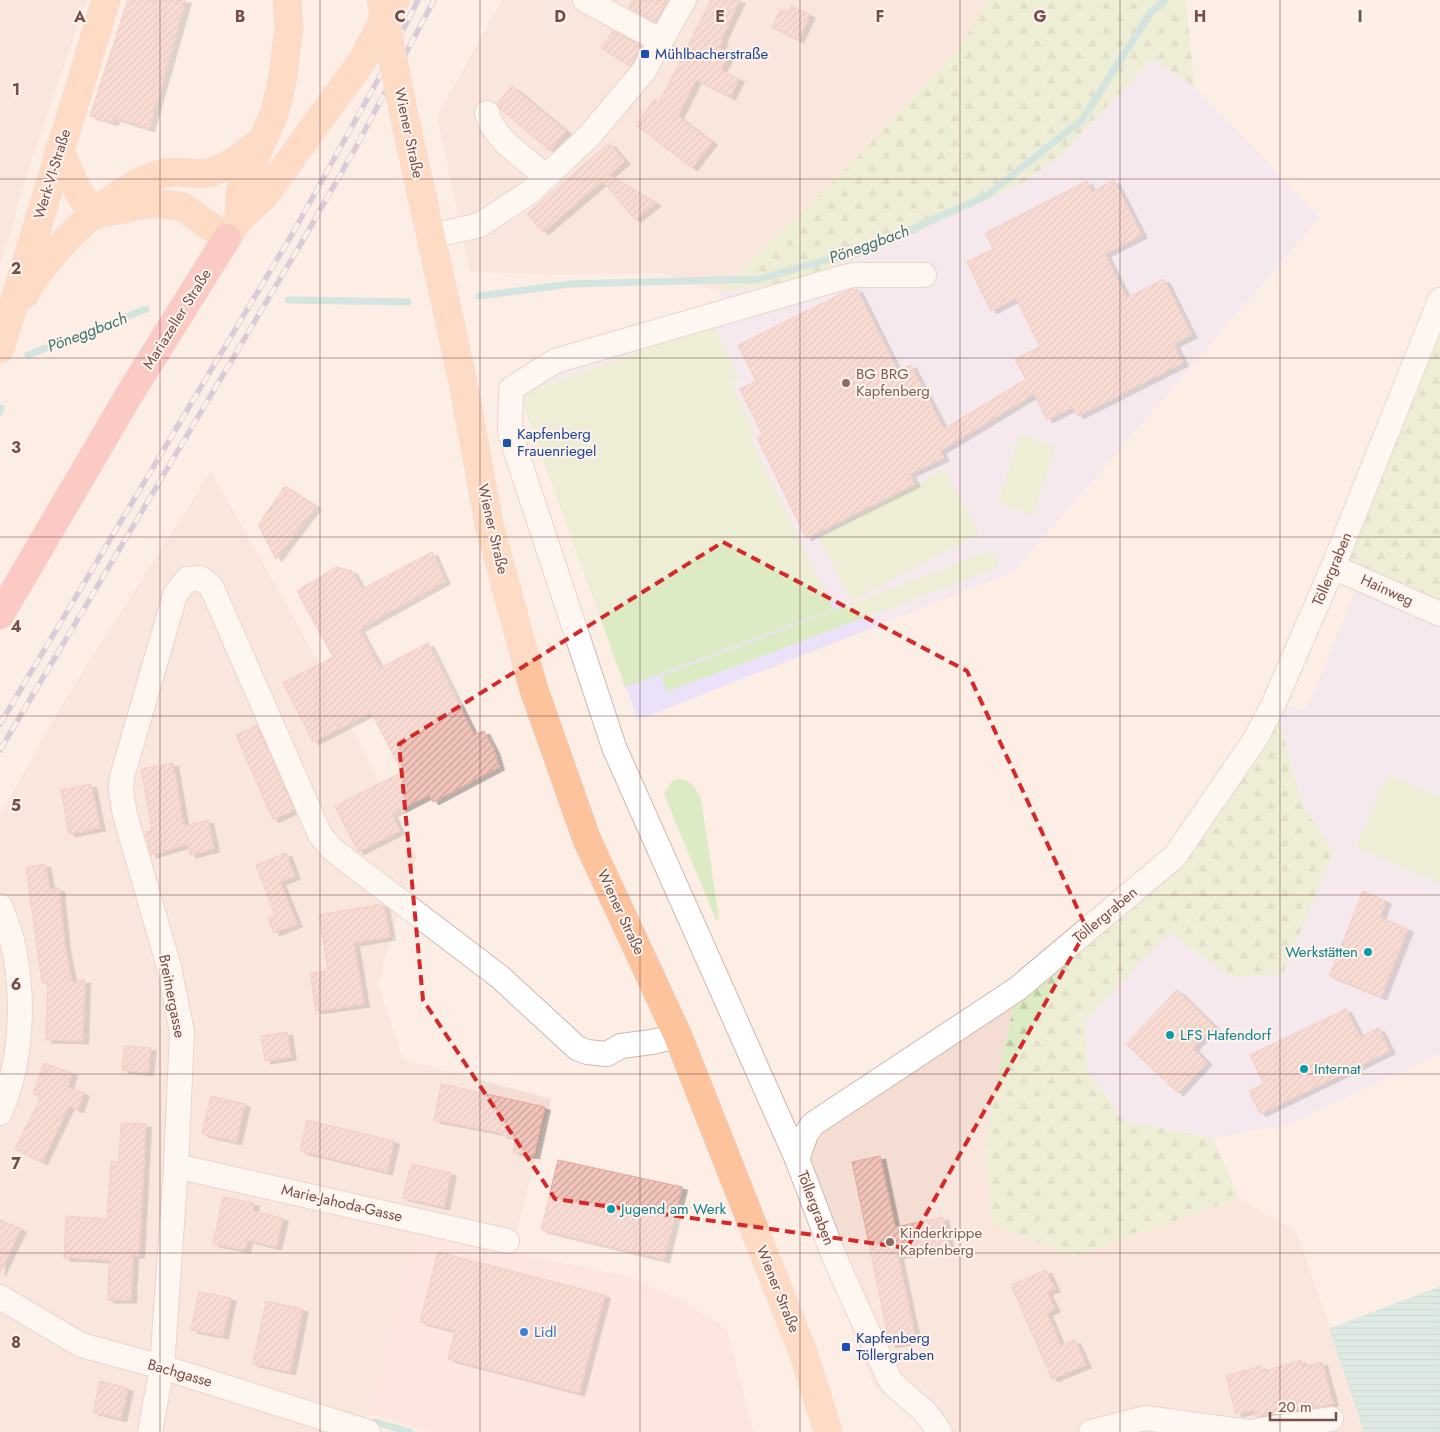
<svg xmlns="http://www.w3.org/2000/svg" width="1440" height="1432" viewBox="0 0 1440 1432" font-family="Jost,sans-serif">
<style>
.residential{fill:#f4ded3}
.commercial{fill:#fddbd9}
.education{fill:#ebe2f9}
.grass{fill:#dcebc3}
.forest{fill:url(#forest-firs)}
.water{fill:url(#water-rules);stroke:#9fd9d4}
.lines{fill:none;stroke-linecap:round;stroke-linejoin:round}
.stream{stroke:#9fd9d4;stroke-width:7}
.building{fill:url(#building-hatch);stroke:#e5a79c;filter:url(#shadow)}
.minor-casing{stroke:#d0b6ae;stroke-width:26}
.major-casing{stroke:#d9cecc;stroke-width:29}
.highway-casing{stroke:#d9cecc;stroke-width:29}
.minor{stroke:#fff;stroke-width:24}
.major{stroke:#fcc39d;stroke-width:28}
.highway{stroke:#f89e9b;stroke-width:28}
.rail-casing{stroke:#aea3c7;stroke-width:5.5}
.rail{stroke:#fff3ec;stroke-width:4;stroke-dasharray:11;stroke-linecap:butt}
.major-bridge-casing{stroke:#d9cecc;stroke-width:29;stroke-linecap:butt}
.major-bridge{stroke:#fcc39d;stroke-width:28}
.marked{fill:none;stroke:#d62828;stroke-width:4;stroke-dasharray:10 6;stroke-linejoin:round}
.grid{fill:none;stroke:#764f4a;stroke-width:1;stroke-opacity:0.55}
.transit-dot{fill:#1a4fb4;stroke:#fff3ec;stroke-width:2}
.education-dot{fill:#8d6e63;stroke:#fff3ec;stroke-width:2}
.culture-dot{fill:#0f9aa8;stroke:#fff3ec;stroke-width:2}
.shop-dot{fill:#3f7fe0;stroke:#fff3ec;stroke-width:2}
.labels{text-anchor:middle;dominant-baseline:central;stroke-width:4;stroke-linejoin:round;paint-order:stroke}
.transit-label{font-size:15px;fill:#164399;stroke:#fff3ec;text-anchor:start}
.street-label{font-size:15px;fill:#764f4a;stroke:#fff3ec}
.education-label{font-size:15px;fill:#785e54;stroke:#fff3ec;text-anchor:start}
.culture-label{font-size:15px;fill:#0d838f;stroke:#fff3ec;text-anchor:start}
.shop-label{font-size:15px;fill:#366cbe;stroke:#fff3ec;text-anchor:start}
.water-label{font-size:16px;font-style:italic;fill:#3a7471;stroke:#fff3ec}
.grid-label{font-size:16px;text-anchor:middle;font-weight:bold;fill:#764f4a;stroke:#fff3ec;stroke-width:4;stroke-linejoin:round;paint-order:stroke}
</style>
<defs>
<pattern id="forest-firs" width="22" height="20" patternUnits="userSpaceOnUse" patternTransform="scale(1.25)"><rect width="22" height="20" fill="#dcebc3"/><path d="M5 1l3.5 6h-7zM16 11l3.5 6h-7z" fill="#c0cba9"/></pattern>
<pattern id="water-rules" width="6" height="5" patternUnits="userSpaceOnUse" patternTransform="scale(1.25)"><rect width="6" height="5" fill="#b9e7e3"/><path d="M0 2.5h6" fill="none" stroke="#9bbeba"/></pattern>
<pattern id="building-hatch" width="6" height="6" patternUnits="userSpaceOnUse" patternTransform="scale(1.25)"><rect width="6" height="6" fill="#f2c5bc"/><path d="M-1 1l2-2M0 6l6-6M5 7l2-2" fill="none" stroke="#c9a29b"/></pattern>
<filter id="shadow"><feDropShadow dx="5.5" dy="3" stdDeviation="0" flood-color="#0004"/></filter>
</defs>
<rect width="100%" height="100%" fill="#fdeee5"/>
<g class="residential">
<polygon points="0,0 87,0 31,161 0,268"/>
<polygon points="502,0 990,0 956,52 858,157 720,292 659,273 562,275 470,272 437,116"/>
<polygon points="211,471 321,666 416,857 378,984 403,1059 551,1099 511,1252 419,1230 363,1432 0,1432 0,815 64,701"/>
<polygon points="1017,989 985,1140 1073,1257 1239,1198 1297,1232 1365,1432 935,1432 875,1388 822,1255 806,1134"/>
</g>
<polygon class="commercial" points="419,1229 511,1252 627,1276 682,1300 727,1329 754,1432 429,1432 368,1414"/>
<g class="education">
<polygon points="1153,59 1195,87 1320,217 1014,572 638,720 511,371 720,300 720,293 789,283 1060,156"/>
<polygon points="1361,578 1440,614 1440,1054 1289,1124 1213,1138 1123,1121 1087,1070 1085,1021 1169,932 1231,977 1334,852 1303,806 1274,703 1306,710"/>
</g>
<g class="grass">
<polygon points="713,324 740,379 731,383 755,433 749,436 834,609 625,687 520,395"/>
<polygon points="1020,435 1056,446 1033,515 998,503"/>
<polygon points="945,469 979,534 852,601 818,537"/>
<polygon points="993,550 999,567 667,692 661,676"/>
<polygon points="1388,775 1440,797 1440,883 1356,847"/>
<path d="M677 779C691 779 696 787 701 799L719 919 716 920 664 794 672 781Z"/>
</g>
<g class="forest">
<polygon points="990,0 1185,0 1195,87 1152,59 1060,156 1021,184 890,245 789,283 720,292 858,157 956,52"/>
<polygon points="1440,310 1440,614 1333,567"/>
<polygon points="1274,703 1303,806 1334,852 1282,975 1231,977 1169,933 1085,1021 1087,1069 1123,1121 1213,1138 1239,1198 1073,1257 992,1223 985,1140 1017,989 1175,856"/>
</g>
<polygon class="water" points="1440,1287 1440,1432 1365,1432 1330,1329"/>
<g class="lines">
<g class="stream">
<polyline points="479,296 570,284 759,279 870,248 986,196 1082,120 1151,12 1165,0"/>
<polyline points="288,300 408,302"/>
<polyline points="28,355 146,309"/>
<polyline points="0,412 1,408"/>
<polyline points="375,1422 410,1432"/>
</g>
</g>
<g class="building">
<polygon points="128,0 186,0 149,129 114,118 113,123 90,116"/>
<polygon points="633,0 668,0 655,22 628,7"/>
<polygon points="711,0 740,0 721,40 723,41 719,48 730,53 721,70 739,79 730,97 696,80 678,116 712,142 692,168 636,125 655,99 659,103"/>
<polygon points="791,5 810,15 798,40 772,27 781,9 788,12"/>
<polygon points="613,31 642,46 630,66 601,48"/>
<polygon points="512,86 566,131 550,151 500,109 497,104"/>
<polygon points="609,143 625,161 609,175 656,203 635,220 603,181 543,232 527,214"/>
<polygon points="1114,180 1142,235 1105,254 1127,298 1164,279 1192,335 1174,344 1183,363 1078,416 1073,407 1047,420 1034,394 940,451 944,458 910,474 915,484 806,538 757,437 762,434 740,389 756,381 738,345 849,290 857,289 898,371 911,365 944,429 1026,379 1015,359 1040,347 1016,298 991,311 967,262 993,249 985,233 1087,181 1092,192"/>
<polygon points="285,486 316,506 276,559 258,525"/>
<polygon points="432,552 445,581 359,629 380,668 428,643 474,735 484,731 494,750 499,767 433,802 429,795 392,814 400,831 358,852 335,806 402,772 371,712 313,742 283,683 333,657 297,591 336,567 352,571 362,589"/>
<polygon points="257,725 294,810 273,820 236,735"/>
<polygon points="173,763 184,826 208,820 214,849 190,855 188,844 151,855 145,832 152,830 141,769"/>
<polygon points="91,784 100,828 69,834 61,790"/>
<polygon points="286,853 295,876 280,882 297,924 274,933 268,918 275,915 256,865"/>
<polygon points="45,864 50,889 59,888 65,947 72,982 85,980 83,1041 46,1040 48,983 42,983 26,867"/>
<polygon points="1363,891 1386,901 1380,917 1408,929 1381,997 1329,976"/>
<polygon points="381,904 384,906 390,937 354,943 364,1004 316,1011 310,973 328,971 319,915"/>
<polygon points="1177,990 1214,1026 1193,1048 1207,1062 1178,1093 1126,1044"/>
<polygon points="1346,1009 1360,1037 1379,1028 1390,1051 1260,1114 1249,1091 1264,1084 1250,1055"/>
<polygon points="287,1032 291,1057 265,1061 261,1036"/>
<polygon points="124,1046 151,1048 148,1073 122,1070"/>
<polygon points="44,1063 72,1073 68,1087 84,1093 78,1110 69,1106 42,1162 15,1149 41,1097 33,1094"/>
<polygon points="441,1084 545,1107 534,1156 513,1152 516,1138 501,1135 501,1133 434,1120"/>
<polygon points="211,1096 245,1104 236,1142 202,1134"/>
<polygon points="307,1120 394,1141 387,1172 300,1151"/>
<polygon points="121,1123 146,1124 139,1255 133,1255 131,1300 108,1300 109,1260 64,1258 66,1216 107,1219 111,1161 119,1162"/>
<polygon points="880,1156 895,1227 943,1217 949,1246 898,1256 916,1340 890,1345 852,1162"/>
<polygon points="558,1160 682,1187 664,1260 541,1230"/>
<polygon points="411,1164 451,1173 444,1207 403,1198"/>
<polygon points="223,1197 254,1203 253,1211 283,1218 276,1247 247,1240 245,1250 213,1244"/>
<polygon points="0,1220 21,1229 0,1273"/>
<polygon points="438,1252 605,1295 579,1393 448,1359 455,1331 420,1322"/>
<polygon points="1046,1270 1055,1289 1047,1292 1055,1309 1047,1313 1061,1346 1075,1340 1086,1365 1052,1379 1011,1285"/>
<polygon points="199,1292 231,1298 223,1336 191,1330"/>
<polygon points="266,1301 303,1309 290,1372 253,1364"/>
<polygon points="1301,1360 1303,1367 1322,1362 1333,1403 1315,1408 1314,1404 1256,1417 1254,1410 1236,1414 1226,1376 1261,1366 1262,1372"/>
<polygon points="100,1381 128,1388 121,1419 93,1412"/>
</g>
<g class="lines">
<defs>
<g id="minor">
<polyline points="585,0 661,41"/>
<path d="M487 113C494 140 526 159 546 176"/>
<polyline points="432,236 480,225 530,192 589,136 643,72 684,0"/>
<polyline points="924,275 852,275 555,361 511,389 510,433 614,747 797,1159 835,1259 889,1378 895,1386 925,1412 940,1432"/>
<polyline points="1333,567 1440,614"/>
<path d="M0 906C27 966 26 1052 0 1113"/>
<polyline points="797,1159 806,1134 813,1124 1017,989 1175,856 1256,738 1274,703 1333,567 1440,300"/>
<polyline points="176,1166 507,1241"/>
<polyline points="0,1297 81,1345 162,1367 368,1432"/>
<polyline points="150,1432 162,1367 176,1166 182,1032 169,967 125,815 121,790 122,777 175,595 187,579 200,578 211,586 320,835 333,850 500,977 577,1048 587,1052 607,1054 621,1046 652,1042 678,1036"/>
<polyline points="1091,1432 1145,1418 1249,1432"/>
<polyline points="1250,1432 1331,1419"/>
</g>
<g id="major">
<polyline points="404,115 463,382 489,524 533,687 587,840 678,1036 804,1355 828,1432"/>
<polyline points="59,150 77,189 93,215"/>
<polyline points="93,215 151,203 181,206 227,238 239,219 240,192 274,114 282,82 289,28 287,0"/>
<polyline points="239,219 264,196 362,61 395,0"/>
<path d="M24 295C47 252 115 184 165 173 179 170 195 175 206 173 227 170 246 153 262 140"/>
<polyline points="0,349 106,0"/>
</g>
<polyline id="highway" points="0,615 129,395 227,238"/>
</defs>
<use href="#minor" class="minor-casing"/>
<use href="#major" class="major-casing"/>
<use href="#highway" class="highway-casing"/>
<use href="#minor" class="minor"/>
<use href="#major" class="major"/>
<use href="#highway" class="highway"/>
<defs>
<g id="rail">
<polyline points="0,724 294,231 380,76 418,0"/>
<polyline points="0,750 299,247 356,147 434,0"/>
</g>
</defs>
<use href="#rail" class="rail-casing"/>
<use href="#rail" class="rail"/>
<defs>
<polyline id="major-bridge" points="381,0 404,115"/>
</defs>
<use href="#major-bridge" class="major-bridge-casing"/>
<use href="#major-bridge" class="major-bridge"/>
</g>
<path d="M0 0H1440V1432H0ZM723 542 967 671 1087 929 907 1248 555 1199 423 1000 399 744Z" fill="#fdeee5" fill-opacity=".55" fill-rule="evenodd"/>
<path class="marked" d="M723 542 967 671 1087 929 907 1248 555 1199 423 1000 399 744Z"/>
<path class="grid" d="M160 0V1432M320 0V1432M480 0V1432M640 0V1432M800 0V1432M960 0V1432M1120 0V1432M1280 0V1432M0 179H1440M0 358H1440M0 537H1440M0 716H1440M0 895H1440M0 1074H1440M0 1253H1440"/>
<g class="transit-dot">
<rect x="640" y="49" width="10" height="10" rx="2.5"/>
<rect x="502" y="438" width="10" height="10" rx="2.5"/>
<rect x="841" y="1342" width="10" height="10" rx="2.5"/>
</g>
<g class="education-dot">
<circle cx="846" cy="383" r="5"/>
<circle cx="890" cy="1242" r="5"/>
</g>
<g class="culture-dot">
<circle cx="1368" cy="952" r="5"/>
<circle cx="1170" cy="1035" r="5"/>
<circle cx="1304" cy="1069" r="5"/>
<circle cx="611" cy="1209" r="5"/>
</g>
<circle class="shop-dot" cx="524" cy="1332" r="5"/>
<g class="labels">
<g class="transit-label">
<text x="655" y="54">Mühlbacherstraße</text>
<text x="517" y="434">Kapfenberg<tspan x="517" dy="17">Frauenriegel</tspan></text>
<text x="856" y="1338">Kapfenberg<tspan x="856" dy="17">Töllergraben</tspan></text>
</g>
<g class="street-label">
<text transform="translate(409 133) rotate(78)">Wiener Straße</text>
<text transform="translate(52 174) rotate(-73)">Werk-VI-Straße</text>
<text transform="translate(177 319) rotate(-58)">Mariazeller Straße</text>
<text transform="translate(493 529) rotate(77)">Wiener Straße</text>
<text transform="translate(1332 569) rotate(-67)">Töllergraben</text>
<text transform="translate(1387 590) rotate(24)">Hainweg</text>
<text transform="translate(621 912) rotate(65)">Wiener Straße</text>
<text transform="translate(1105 915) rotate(-40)">Töllergraben</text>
<text transform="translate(172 996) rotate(79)">Breitnergasse</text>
<text transform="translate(342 1203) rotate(13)">Marie-Jahoda-Gasse</text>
<text transform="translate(816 1208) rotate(69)">Töllergraben</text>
<text transform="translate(778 1289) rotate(68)">Wiener Straße</text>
<text transform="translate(180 1373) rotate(16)">Bachgasse</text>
</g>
<g class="education-label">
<text x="856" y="374">BG BRG<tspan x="856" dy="17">Kapfenberg</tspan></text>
<text x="900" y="1233">Kinderkrippe<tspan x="900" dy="17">Kapfenberg</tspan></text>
</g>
<g class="culture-label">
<text x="1358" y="952" text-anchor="end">Werkstätten</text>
<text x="1180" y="1035">LFS Hafendorf</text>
<text x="1314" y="1069">Internat</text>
<text x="621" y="1209">Jugend am Werk</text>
</g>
<g class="shop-label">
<text x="534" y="1332">Lidl</text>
</g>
<g class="water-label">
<text transform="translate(869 244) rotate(-20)">Pöneggbach</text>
<text transform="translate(87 332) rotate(-21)">Pöneggbach</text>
</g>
</g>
<g class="grid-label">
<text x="80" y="22">A</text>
<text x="240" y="22">B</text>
<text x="400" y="22">C</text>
<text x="560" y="22">D</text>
<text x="720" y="22">E</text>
<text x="880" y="22">F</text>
<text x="1040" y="22">G</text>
<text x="1200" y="22">H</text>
<text x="1360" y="22">I</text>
<text x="16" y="95">1</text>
<text x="16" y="274">2</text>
<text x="16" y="453">3</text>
<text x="16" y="632">4</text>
<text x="16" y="811">5</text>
<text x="16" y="990">6</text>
<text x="16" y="1169">7</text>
<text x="16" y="1348">8</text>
</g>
<path d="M1270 1412v8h66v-8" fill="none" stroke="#764f4a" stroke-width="2.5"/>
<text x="1278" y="1412" font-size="15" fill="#764f4a" stroke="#fff3ec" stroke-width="4" paint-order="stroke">20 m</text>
</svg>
